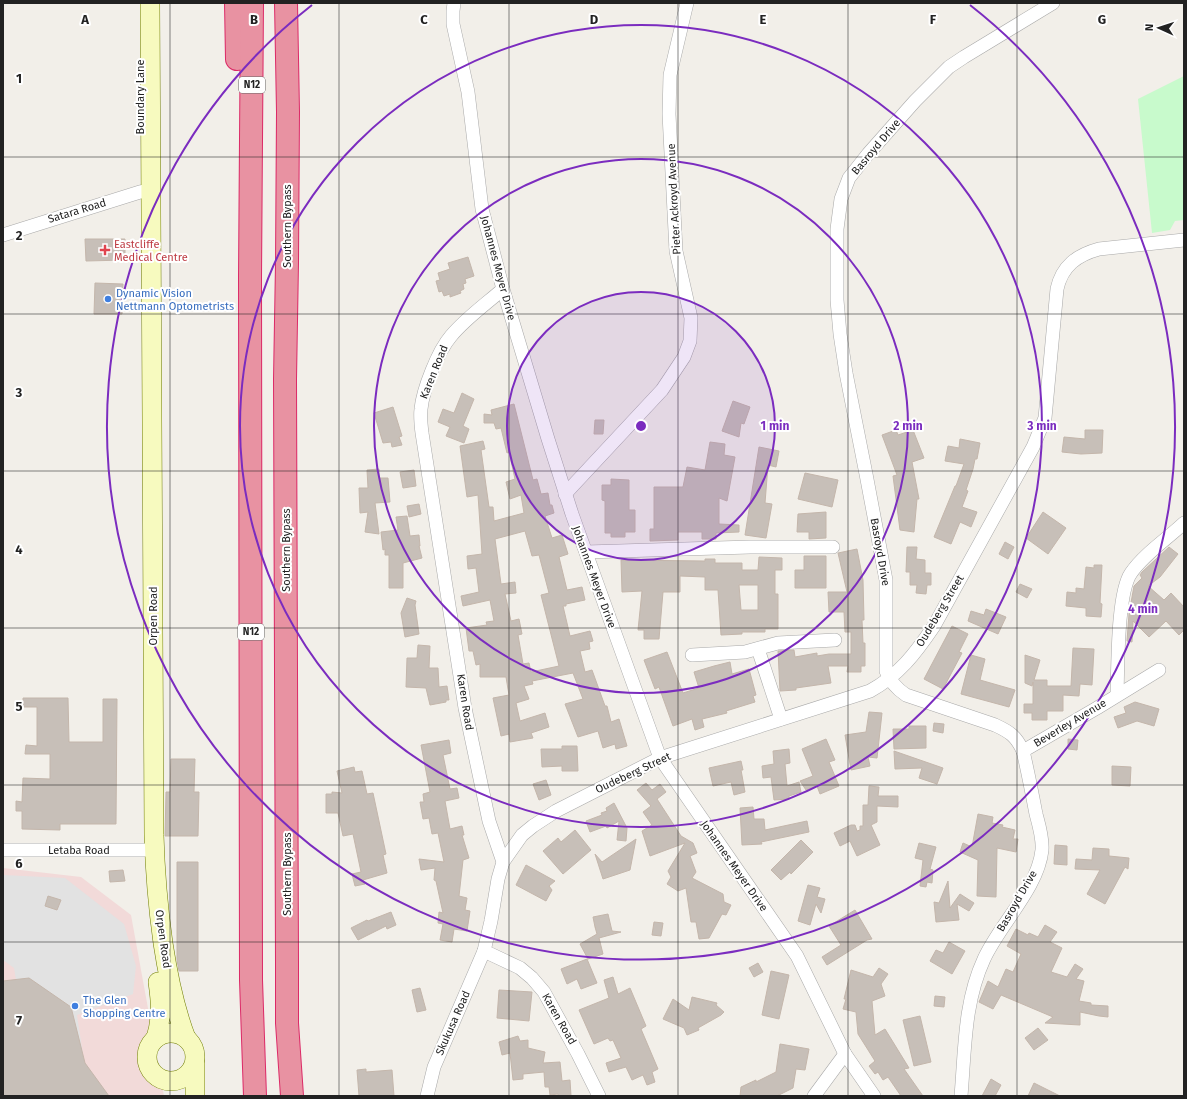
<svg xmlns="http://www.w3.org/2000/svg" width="1187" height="1099" viewBox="0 0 1187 1099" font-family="'Fira Sans',sans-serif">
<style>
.commercial{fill:#f2dad9}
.park{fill:#c8facc}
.parking{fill:#e2e2e2}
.building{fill:#c7bfb8;stroke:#c4b6ab;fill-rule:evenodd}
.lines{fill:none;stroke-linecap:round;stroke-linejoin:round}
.street-casing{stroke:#a9a9a9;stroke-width:14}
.secondary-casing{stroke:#707d05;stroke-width:20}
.highway-casing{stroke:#dc2a67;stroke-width:24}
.street{stroke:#fff;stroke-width:13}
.secondary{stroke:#f7fabf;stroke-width:19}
.highway{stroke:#e892a2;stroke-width:22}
.grid{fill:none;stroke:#222;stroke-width:1;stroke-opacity:0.55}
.ring{fill:none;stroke:#7b2cbf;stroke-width:2}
.health-dot{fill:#e0444e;stroke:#fff;stroke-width:1.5}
.shop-dot{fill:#3f7fe0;stroke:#fff;stroke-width:1.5}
.labels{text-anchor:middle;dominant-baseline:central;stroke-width:4;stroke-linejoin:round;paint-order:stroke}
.shield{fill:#fff;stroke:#646464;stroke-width:1}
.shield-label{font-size:10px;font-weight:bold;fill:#222}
.street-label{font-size:11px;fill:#222;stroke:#fff}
.health-label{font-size:11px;fill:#be3a42;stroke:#fff;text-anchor:start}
.shop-label{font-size:11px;fill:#366cbe;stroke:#fff;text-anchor:start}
.grid-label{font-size:13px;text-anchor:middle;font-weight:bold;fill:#222;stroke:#fff;stroke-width:4;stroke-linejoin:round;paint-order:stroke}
.centre{fill:#7b2cbf;stroke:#fff;stroke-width:2}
.ring-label{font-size:12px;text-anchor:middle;font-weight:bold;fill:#7b2cbf;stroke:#fff;stroke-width:4;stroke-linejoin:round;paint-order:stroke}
</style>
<rect width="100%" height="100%" fill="#f2efe9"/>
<polygon class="commercial" points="3,868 81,877 131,915 164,1096 3,1096"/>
<polygon class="park" points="1184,76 1184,220 1175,221 1170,230 1152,233 1138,99"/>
<polygon class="parking" points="3,875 65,878 124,924 136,966 133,994 77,1015 85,1068 32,1075 14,968 3,960"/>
<g class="building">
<polygon points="85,239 125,239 125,260 86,261"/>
<polygon points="468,257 474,276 465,279 466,283 463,284 464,289 460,291 461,293 450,297 450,294 444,296 442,291 439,292 436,281 440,280 438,273 450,269 448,263"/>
<polygon points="95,283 123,284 122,314 94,314"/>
<polygon points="462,393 474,399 463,426 469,429 464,443 446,436 450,427 438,422 443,409 454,413"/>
<polygon points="733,401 750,407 744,424 741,423 739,437 722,431"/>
<path d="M514 404 533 480 537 479 541 494 548 493 550 505H552L554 513 545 516 552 538 562 535 568 554 559 557 567 590 582 587 585 600 566 604V606H563L570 636 590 631 593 641 589 642 590 649 580 651 585 672 592 670 605 706H607L611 722 619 719 627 746 616 749 615 744 603 748 598 731 578 737 565 704 583 699 573 673 532 681 533 684 524 686 529 699 516 703 520 721 545 713 549 727 531 733 533 738 510 742 509 734 501 736 493 698 509 695 506 677H480V664L476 665 473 651H469L466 628 487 625 486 622 494 621 490 600 463 606 461 596 479 592 476 568 468 569 467 556 482 554 478 495 467 497 460 446 483 441 485 449 481 450 489 507H493L494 521 524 513 521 495 510 499 506 482 515 479 509 452 507 453 501 428 496 429 494 423H484V414L492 415 491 410ZM525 531 532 556 539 555 549 593 541 595 559 666 531 672 529 663 523 664 518 635 522 634 519 619 511 621 505 594 516 593 515 582 501 584 495 539Z"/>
<polygon points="393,407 402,436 399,437 402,445 392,447 391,442 383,443 374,413"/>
<polygon points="595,420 604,420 603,434 594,434"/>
<polygon points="896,430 898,435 913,430 924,458 912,462 919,499 917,499 914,532 900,530 893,476 897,475 882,435"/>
<polygon points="1085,430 1103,430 1102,453 1081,454 1062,452 1064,437 1085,439"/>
<polygon points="960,439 980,443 977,459 975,459 973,469 966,490 968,491 962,507 977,512 971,527 960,522 951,544 934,537 955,486 956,486 964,464 945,461 948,446 959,448"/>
<polygon points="710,442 725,444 724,455 735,457 727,501 719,498 719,524 739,525 739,532 716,533 716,539 702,539 702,532 678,532 678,540 650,541 650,529 654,529 654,487 683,487 687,467 705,470"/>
<polygon points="759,447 779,451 776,467 768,465 765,503 772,504 766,538 745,535"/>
<polygon points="379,469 379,478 388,478 390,502 375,503 379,534 365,532 368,512 360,513 359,488 368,488 367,470"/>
<polygon points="414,470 416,486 403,488 400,472"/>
<polygon points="805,473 838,480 832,507 798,499"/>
<polygon points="611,479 629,480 629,510 635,510 635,532 625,532 625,537 611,537 611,533 605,533 605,501 602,500 602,485 611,485"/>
<polygon points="419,504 421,514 409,517 407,506"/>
<polygon points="826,512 826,538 809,539 809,532 797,532 798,514"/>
<polygon points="1043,512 1066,528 1048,554 1026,538"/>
<polygon points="407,516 410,536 419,535 420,546 419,546 422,558 403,563 403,588 389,588 389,555 385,555 385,549 383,550 381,532 398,530 396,517"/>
<polygon points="1005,542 1014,547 1008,559 999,554"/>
<polygon points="907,547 917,547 916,559 925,560 925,573 931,573 931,585 927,585 926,594 916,593 917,585 910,585 910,572 906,572"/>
<polygon points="1169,547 1178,554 1160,577 1148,586 1164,600 1171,593 1184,607 1184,630 1179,635 1166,621 1149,637 1133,621 1132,642 1127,641 1129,614 1134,586 1142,578 1140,575 1142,572"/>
<polygon points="857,549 863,580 864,620 862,620 863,643 865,643 865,666 861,666 861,672 847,672 848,666 828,666 831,683 796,688 796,690 780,691 778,651 794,650 795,657 817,653 817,656 829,654 851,654 851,632 845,632 844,612 829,612 828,592 847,592 838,553"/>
<polygon points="804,556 826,556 826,588 795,588 795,570 804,570"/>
<path d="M759 557 782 558V570H775V594H778V629H765V632H742V634L721 635 718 590H705V577L680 576V592H663L659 639H644V630H638L642 591 622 592 621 560 705 561V559H715V563H742V570H758ZM739 585H758V610H741Z"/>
<polygon points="1094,565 1102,565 1100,603 1102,604 1101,617 1086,616 1086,608 1066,606 1067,592 1076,593 1076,588 1084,589 1086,567 1094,568"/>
<polygon points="1020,584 1032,589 1027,598 1016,592"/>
<polygon points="407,598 416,601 415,605 419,634 405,637 401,613"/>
<polygon points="986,609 1006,617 998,634 968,621 971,611 984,615"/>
<polygon points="952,626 968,634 959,652 962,653 943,689 924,679"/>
<polygon points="418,645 430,646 429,668 438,668 439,687 447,686 449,700 446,700 446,702 430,705 426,688 406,687 407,658 417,658"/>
<polygon points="1073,648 1094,649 1092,685 1080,684 1079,696 1063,695 1063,711 1047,711 1047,720 1032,720 1032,713 1024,713 1024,704 1033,704 1033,682 1032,686 1025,683 1025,655 1040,660 1034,680 1047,680 1047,686 1071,686"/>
<polygon points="667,652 683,693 699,688 694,672 714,666 730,662 732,674 749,669 756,695 753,696 755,702 726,711 727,713 702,719 704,727 695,730 692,719 673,726 659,687 655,689 644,660"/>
<polygon points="971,655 985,659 980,680 1015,690 1009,707 961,694"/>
<polygon points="23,698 68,698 69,742 103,742 103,699 117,699 116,824 60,824 60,830 22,829 22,811 16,811 16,801 22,802 23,778 50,779 50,754 25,754 26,745 37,746 37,707 23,707"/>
<polygon points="1135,702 1159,709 1154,726 1137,721 1118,728 1114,717 1126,713 1124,707"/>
<polygon points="869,712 882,713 877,758 868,757 870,766 851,770 845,735 866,732"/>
<polygon points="934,723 944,724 943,733 933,731"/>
<polygon points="909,726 926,726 926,748 894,749 893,729 909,729"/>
<polygon points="826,739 835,760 829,762 839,786 820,794 817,786 806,790 800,781 813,776 802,749"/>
<polygon points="1068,739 1078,740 1077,750 1068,749"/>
<polygon points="449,740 451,753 443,755 450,789 457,788 459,798 445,801 450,829 462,826 464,835 462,835 469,858 463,860 459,896 467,898 465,910 470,911 467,931 454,929 452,942 440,940 443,924 438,923 439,912 443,913 436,881 434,880 435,868 421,870 419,859 444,862 438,833 432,834 429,818 423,819 420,802 424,802 423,794 430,792 421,745"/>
<polygon points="562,746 577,746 578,771 562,771 562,766 542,767 541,749 562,749"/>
<polygon points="789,749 790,763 785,764 787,786 799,782 801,792 789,796 789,799 774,800 771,777 763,778 762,766 774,764 773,751"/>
<polygon points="894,751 943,768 937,784 919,778 922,768 895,769"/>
<polygon points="171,759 195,759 194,792 199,792 198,836 165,836 166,792 170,792"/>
<polygon points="741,761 743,770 741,770 745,792 734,795 731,782 713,786 709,768"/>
<polygon points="1112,766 1131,767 1130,786 1112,785"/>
<polygon points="354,767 355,772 362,771 367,794 373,793 386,854 383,855 387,873 363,880 365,884 355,886 352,874 361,872 353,834 343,836 338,813 326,813 326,794 332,794 332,792 342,793 337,771"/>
<polygon points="546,780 551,795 539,800 533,784"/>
<polygon points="646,783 652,790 660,784 666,792 657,799 681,836 693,843 697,853 690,856 696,872 692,878 723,894 724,902 731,905 726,915 722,914 709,938 699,939 696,922 691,922 686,888 678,891 667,884 671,877 668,871 685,843 650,856 642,831 652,825 643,812 651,806 637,790"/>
<polygon points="869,786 879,787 878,796 898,796 898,807 877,806 877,822 871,825 880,845 857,856 850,841 840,846 834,833 851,825 855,825 857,831 860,830 860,826 863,826 863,805 868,805"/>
<polygon points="614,803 627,828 626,841 617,840 619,821 607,828 606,826 590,832 586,821 602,815 601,813 607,811 606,808"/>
<polygon points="753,807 754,819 764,819 765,830 807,821 809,832 761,842 762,844 742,845 740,808"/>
<polygon points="978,814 993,817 992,823 1003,825 1002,827 1015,830 1013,839 1018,839 1016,852 997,848 996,897 977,896 978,860 960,852 963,843 972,847"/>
<polygon points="575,830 591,850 563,874 543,851 558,838 561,842"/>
<polygon points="636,839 630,870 603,879 595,854 602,862"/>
<polygon points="801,840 813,852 791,874 790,872 781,880 771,870"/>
<polygon points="919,843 936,847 930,869 933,870 932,883 927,882 926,887 920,886 923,860 915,858"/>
<polygon points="1055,845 1067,846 1067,865 1054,864"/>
<polygon points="1093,848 1109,849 1109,856 1129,858 1128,869 1125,867 1105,904 1087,894 1100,870 1075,869 1076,859 1092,860"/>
<polygon points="177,862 198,862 198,971 179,971 177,960"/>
<polygon points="526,865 555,881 549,886 552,890 546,901 516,885"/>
<polygon points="123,870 125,881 110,882 109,871"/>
<polygon points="948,881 950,908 960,894 974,903 969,911 957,904 959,920 936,922 934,902 939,903"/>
<polygon points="808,885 820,888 817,897 825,899 821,913 816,904 810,925 798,921"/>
<polygon points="48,896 61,900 57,910 45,906"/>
<polygon points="855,910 872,939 867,940 827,965 822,957 841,945 829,926"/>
<polygon points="391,912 396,925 387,929 386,926 358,940 351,928 367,920 368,921"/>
<polygon points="608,914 612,931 621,932 599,938 603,954 588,959 580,944 597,934 595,927 596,928 595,927 593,917"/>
<polygon points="654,922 663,923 661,936 652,935"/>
<polygon points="1045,925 1057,932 1050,942 1062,948 1051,972 1067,977 1075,964 1083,969 1076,979 1084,981 1079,1001 1091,1003 1091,1005 1108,1006 1108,1017 1099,1016 1080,1012 1080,1025 1045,1023 1053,1017 1001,995 993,1009 979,1002 988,981 998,987 1006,969 1013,972 1021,954 1007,946 1016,929 1028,935 1029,933 1038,937"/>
<polygon points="949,942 965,951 952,974 930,961 936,950 943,953"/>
<polygon points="587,959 597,983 581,989 577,979 567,984 561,969"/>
<polygon points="758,963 763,972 754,977 749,968"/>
<polygon points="879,968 888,974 881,984 885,996 872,1001 875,1035 885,1029 909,1068 904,1069 923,1096 901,1096 888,1077 883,1080 878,1072 875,1074 869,1066 875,1061 858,1034 856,1012 843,1009 846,999 844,999 851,970 873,977"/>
<polygon points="771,971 789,975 779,1019 762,1015"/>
<polygon points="613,977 618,994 630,988 646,1026 641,1029 658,1069 652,1072 655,1082 647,1085 643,1075 632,1080 626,1067 609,1072 606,1063 621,1058 613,1040 610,1041 608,1038 594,1044 579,1010 609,998 604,980"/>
<polygon points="29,978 71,1007 85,1063 109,1096 3,1096 3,981"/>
<polygon points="420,988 426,1010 417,1012 412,990"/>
<polygon points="499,990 532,992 529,1021 497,1018"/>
<polygon points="935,996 945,997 944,1007 934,1006"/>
<polygon points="692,997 717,1003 716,1005 724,1012 721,1015 698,1028 699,1030 687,1035 684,1028 663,1019 673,999 689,1010"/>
<polygon points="920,1016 931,1062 914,1066 903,1020"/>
<polygon points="1038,1028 1048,1040 1034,1050 1025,1038"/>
<polygon points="518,1036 520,1041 528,1040 528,1048 545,1052 543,1063 560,1062 562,1081 570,1080 571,1096 558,1096 558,1094 550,1095 549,1087 545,1087 544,1072 523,1074 523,1079 513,1080 510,1053 502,1055 499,1042"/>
<polygon points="780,1044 809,1049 805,1070 796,1069 793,1088 777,1096 740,1096 741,1087 756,1080 756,1082 776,1072"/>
<polygon points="366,1069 366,1072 392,1070 394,1096 359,1096 357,1070"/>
<polygon points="991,1079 1001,1085 995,1096 982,1096"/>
<polygon points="1034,1083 1060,1096 1028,1096"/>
</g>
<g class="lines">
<defs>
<g id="street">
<polyline points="454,3 453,11 453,24 468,92 482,209 503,289 548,439 572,514 660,758 797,956 845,1054 874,1096"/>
<polyline points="3,235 140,192 151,190"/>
<path d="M503 289C486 304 466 318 451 336 438 351 423 389 421 409 420 417 421 425 422 433L465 708 489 821 503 862 498 879 491 921 484 951 520 968 532 978 544 992 578 1054 599 1096"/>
<polyline points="565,494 662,390 684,357 690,341 691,318 676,251 669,114 670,75 687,3"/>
<polyline points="586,552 750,547 833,547"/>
<polyline points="758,649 781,719"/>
<polyline points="692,655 745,652 778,643 835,640"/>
<path d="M1117 695C1118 668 1117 593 1131 573 1144 554 1167 539 1184 523"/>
<polyline points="1023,751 1097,708 1159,670"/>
<polyline points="3,850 154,850"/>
<path d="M503 862 522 835 533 826 556 811 660 758 870 691C899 675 915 654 934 626L1033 447 1045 418 1057 289C1062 266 1077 255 1099 249L1184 240"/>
<polyline points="427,1096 434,1067 484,951"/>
<polyline points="814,1096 845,1054"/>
<path d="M961 1096C965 1050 964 1002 984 959 1000 924 1038 888 1042 850 1043 838 1039 825 1036 814 1032 793 1028 772 1023 751 1016 736 1010 732 995 725L906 695C897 689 890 681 886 671V580L866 474 846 373 840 334 837 300V229L841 199 849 178 868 154 915 101 949 67 964 57 1053 3"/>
</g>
<g id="secondary">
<path d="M150 3 154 835C155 871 158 907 163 943 168 976 174 1007 186 1038"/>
<circle cx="171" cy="1057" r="24"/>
<path d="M156 1038C162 1018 161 1003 158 982"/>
<polyline points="195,1063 195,1096"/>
</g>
<g id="highway">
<polyline points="236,3 237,59"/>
<polyline points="252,3 250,277 251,980 255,1096"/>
<polyline points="286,3 288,112 287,263 285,379 287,961 287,1023 292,1096"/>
</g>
</defs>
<use href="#street" class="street-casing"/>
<use href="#secondary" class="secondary-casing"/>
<use href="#highway" class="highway-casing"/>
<use href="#street" class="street"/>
<use href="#secondary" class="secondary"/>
<use href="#highway" class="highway"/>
</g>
<path class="grid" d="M170 3V1096M339 3V1096M509 3V1096M678 3V1096M848 3V1096M1017 3V1096M3 157H1184M3 314H1184M3 471H1184M3 628H1184M3 785H1184M3 942H1184"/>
<circle cx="641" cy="426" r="134" fill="#7b2cbf" fill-opacity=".12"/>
<g class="ring">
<circle cx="641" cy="426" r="134"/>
<circle cx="641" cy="426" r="267"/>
<circle cx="641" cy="426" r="401"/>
<path d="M970 5A534 534 0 1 1 312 5"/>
</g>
<path class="health-dot" d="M103 244h4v4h4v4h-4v4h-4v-4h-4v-4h4z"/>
<g class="shop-dot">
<circle cx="108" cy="299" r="4"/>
<circle cx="75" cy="1006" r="4"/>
</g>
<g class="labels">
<g class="shield">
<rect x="239" y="77" width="26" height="16" rx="3"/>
<rect x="238" y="624" width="26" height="16" rx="3"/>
</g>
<g class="shield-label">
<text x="252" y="85">N12</text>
<text x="251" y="632">N12</text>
</g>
<g class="street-label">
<text transform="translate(140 97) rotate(-90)">Boundary Lane</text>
<text transform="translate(876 147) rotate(-50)">Basroyd Drive</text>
<text transform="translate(674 199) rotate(-93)">Pieter Ackroyd Avenue</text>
<text transform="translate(77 211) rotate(-17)">Satara Road</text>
<text transform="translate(287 226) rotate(-90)">Southern Bypass</text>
<text transform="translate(498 268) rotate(75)">Johannes Meyer Drive</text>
<text transform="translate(434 372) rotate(-68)">Karen Road</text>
<text transform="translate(286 550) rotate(-90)">Southern Bypass</text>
<text transform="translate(880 552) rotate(80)">Basroyd Drive</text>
<text transform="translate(594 577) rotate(70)">Johannes Meyer Drive</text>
<text transform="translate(940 611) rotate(-59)">Oudeberg Street</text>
<text transform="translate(153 616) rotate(-90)">Orpen Road</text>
<text transform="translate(465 702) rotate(81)">Karen Road</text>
<text transform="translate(1070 723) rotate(-31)">Beverley Avenue</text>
<text transform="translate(633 773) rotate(-25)">Oudeberg Street</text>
<text x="79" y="850">Letaba Road</text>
<text transform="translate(734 866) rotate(55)">Johannes Meyer Drive</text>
<text transform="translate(287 874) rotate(-90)">Southern Bypass</text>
<text transform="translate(1017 901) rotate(-60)">Basroyd Drive</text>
<text transform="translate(163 939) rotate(82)">Orpen Road</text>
<text transform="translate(559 1019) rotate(60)">Karen Road</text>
<text transform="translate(453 1023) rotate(-66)">Skukusa Road</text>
</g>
<g class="health-label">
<text x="114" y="244">Eastcliffe<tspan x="114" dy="13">Medical Centre</tspan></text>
</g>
<g class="shop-label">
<text x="116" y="293">Dynamic Vision<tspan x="116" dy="13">Nettmann Optometrists</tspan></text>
<text x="83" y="1000">The Glen<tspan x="83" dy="13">Shopping Centre</tspan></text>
</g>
</g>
<g class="grid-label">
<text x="85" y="24">A</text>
<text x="254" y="24">B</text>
<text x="424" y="24">C</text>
<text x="594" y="24">D</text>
<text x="763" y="24">E</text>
<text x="933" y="24">F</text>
<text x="1102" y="24">G</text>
<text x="19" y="83">1</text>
<text x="19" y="240">2</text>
<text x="19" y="397">3</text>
<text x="19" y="554">4</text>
<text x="19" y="711">5</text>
<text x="19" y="868">6</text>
<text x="19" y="1025">7</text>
</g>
<circle cx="641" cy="426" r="6" class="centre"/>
<g class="ring-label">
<text x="775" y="430">1 min</text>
<text x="908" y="430">2 min</text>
<text x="1042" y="430">3 min</text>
<text x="1143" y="613">4 min</text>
</g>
<rect width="1187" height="1099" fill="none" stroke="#222222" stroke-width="8"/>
<g transform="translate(1159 28) rotate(273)" stroke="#ffffff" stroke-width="3" paint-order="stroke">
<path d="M0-3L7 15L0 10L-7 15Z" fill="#222222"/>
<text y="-6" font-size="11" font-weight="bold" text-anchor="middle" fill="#222222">N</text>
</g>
</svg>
